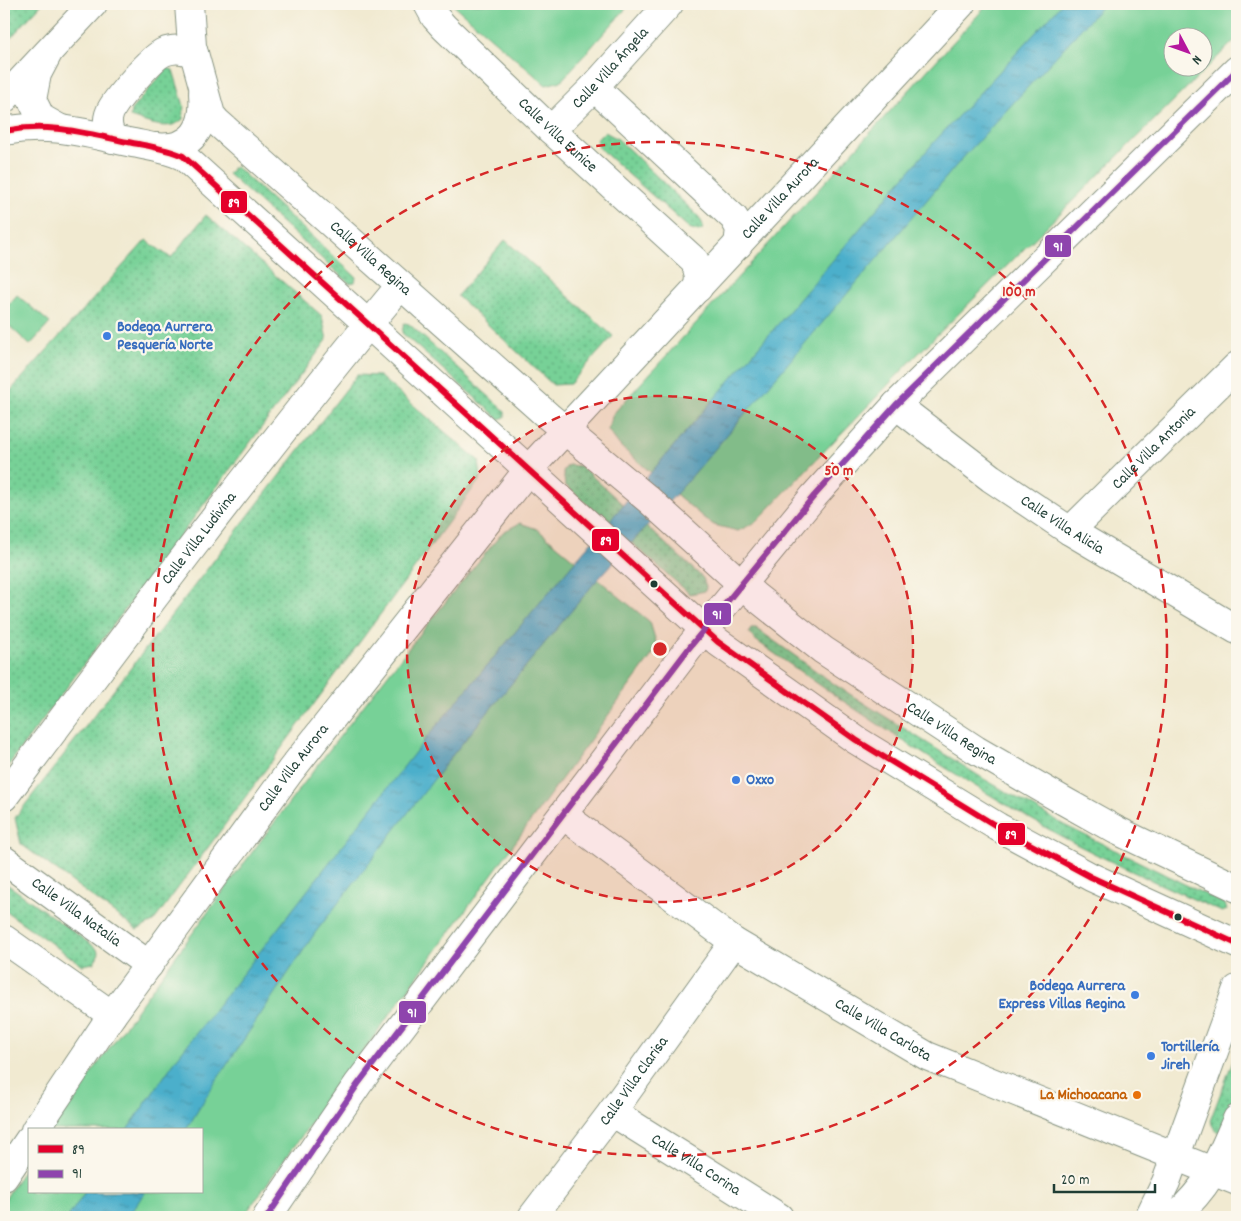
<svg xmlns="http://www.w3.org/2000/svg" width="1241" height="1221" viewBox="0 0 1241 1221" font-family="Dekko,sans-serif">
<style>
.grass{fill:url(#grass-dots);stroke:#4b8766}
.park{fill:#77d197;stroke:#4b8766;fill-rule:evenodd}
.water{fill:url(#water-ripples);stroke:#367680}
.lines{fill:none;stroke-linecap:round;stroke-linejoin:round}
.minor-casing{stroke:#889482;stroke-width:30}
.secondary-casing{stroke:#889482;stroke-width:30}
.minor{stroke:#fff;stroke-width:28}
.secondary{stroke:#fff;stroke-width:28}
.bus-1-casing{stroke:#fbf7ec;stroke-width:10}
.bus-2-casing{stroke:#fbf7ec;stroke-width:10}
.bus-1{stroke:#e4002b;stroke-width:6}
.bus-2{stroke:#8e44ad;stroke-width:6}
.ring{fill:none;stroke:#d62828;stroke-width:2.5;stroke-dasharray:9 6}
.shop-dot{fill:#3f7fe0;stroke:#fbf7ec;stroke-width:2}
.bus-dot{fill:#1f3d34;stroke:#fbf7ec;stroke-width:2}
.food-dot{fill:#e8710a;stroke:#fbf7ec;stroke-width:2}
.labels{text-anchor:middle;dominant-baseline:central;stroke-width:4.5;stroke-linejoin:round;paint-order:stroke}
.street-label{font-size:16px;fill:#1f3d34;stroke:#fbf7ec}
.shop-label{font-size:16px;font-weight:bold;fill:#366cbe;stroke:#fbf7ec;text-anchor:start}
.food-label{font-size:16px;font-weight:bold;fill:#c56008;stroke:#fbf7ec;text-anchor:end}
.centre{fill:#d62828;stroke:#fbf7ec;stroke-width:2.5}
.ring-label{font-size:15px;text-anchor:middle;font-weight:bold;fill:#d62828;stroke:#fbf7ec;stroke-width:4.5;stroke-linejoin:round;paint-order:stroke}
.line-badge{stroke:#fbf7ec;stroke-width:2}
.badge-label{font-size:14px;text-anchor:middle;font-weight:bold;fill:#fff}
</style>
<defs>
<pattern id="grass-dots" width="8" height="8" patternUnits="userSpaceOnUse" patternTransform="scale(1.25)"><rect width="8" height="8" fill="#77d197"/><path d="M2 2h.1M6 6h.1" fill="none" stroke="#61ab7c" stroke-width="1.8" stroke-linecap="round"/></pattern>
<pattern id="water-ripples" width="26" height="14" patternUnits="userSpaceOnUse" patternTransform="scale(1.25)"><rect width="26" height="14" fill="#4cafcb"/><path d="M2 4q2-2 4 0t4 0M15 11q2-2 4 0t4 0" fill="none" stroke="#3f90a6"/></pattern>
</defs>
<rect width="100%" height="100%" fill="#fbf7ec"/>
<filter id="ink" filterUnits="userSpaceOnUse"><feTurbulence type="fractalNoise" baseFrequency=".02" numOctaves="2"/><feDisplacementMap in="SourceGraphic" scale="10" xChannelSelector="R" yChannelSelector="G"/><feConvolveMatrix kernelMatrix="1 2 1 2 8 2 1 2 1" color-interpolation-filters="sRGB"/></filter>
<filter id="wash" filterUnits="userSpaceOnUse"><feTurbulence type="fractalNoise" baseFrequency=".0096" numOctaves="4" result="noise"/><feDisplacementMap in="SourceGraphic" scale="20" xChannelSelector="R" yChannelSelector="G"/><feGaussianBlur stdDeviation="1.12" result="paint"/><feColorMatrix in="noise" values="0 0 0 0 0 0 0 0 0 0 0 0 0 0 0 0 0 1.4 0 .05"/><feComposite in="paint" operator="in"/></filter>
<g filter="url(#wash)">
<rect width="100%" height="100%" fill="#f1ead1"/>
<g class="grass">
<polygon points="4,4 42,4 4,45"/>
<path d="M167 68 173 70 184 106 183 119C169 133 147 122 130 117L131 110Z"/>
<polygon points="605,132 618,139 699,217 703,225 702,230 698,231 689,228 598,147 597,138"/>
<polygon points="235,166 356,277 355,282 349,283 228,174"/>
<polygon points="206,215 322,316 327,340 4,771 4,398 146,240 171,258"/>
<polygon points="505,240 613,336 570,384 553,385 457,296"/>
<polygon points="404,323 409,324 505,411 505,417 499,419 402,333"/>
<polygon points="357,375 379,376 479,461 481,478 153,922 137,930 21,844 15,818"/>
<polygon points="568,465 581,466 703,578 706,587 705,591 690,594 565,485 563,471"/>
<path d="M751 628H756L837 686 984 779 1064 825 1225 904 1227 910 1222 912C1167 887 1110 863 1057 834 952 775 852 709 754 639L749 633Z"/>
<polygon points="4,882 96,948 99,953 94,963 82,965 4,910"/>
<path d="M1237 1050C1237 1077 1241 1113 1220 1132L1215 1130 1210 1121Z"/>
</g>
<g class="park">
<polygon points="452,4 630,4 561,81 546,85"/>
<path d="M988 4H1237V38L914 358 756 522 738 531 714 525 705 519 620 446 608 430 613 414ZM1174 38H1204V68H1174Z"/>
<polygon points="17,295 50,323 30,345 4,321 4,310"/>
<path d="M520 523 537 529 650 622 656 642 653 654C515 842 379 1029 243 1217H4V1201L29 1161V1192H201V1130H51C196 926 343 724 503 532Z"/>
</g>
<g class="water">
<polygon points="1062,4 1104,4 960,161 687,482 592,586 455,752 315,933 214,1084 186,1130 127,1130 177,1058 427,737 569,568 935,141"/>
<polygon points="85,1192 145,1192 128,1217 68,1217"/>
</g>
</g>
<g filter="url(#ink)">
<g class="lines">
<defs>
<g id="minor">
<path id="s1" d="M189 4 192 46 211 115 217 122 548 416 649 500 756 597 823 650 976 750 1064 801 1116 830 1237 888"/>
<path id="s2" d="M428 4 435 17 444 27 551 130 695 261 699 276 698 288"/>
<polyline points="48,53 37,74 32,100 41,118 57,127"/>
<polyline points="594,87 734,218 740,229 738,245"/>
<path id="s3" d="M551 130 594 87 669 4"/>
<path d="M4 131C49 122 84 133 128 142 147 146 166 148 183 156L718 642 856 740 998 827 1091 877 1237 944"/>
<path d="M113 139C108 130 106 121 110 112 115 100 152 57 164 52 174 48 185 49 194 54"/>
<path d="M155 147C193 151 206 127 203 93"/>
<path id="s4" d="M896 405 991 478 1070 531 1237 630"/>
<path id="s5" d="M1070 531 1237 366"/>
<path id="s6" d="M4 797C133 624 262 452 400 286"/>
<path id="s7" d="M563 815 734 942 927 1056 1237 1181"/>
<path id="s8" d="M4 860 149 965"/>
<polyline points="4,939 112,1015"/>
<path id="s9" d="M612 1112 779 1217"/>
<path id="s10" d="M35 1130 112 1015 291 770 528 470 961 4"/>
<polyline points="4,1177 29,1140"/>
<polyline points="267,1217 358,1084 689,648 814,496 896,405 1237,70"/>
<path id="s11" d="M532 1217 612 1112 734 942"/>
<polyline points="1149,1217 1166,1182 1237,989"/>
<path d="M1174 1217C1210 1186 1219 1161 1237 1119"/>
</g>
<polyline id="secondary" points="4,99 93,4"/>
</defs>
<use href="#minor" class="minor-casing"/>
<use href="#secondary" class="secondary-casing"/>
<use href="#minor" class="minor"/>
<use href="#secondary" class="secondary"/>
<defs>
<path id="bus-1" d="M4 131C49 122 84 133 128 142 147 146 166 148 183 156L718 642 856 740 998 827 1091 877 1237 944"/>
<polyline id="bus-2" points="267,1217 358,1084 689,648 814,496 896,405 1237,70"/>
</defs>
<use href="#bus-1" class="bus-1-casing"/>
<use href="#bus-2" class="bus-2-casing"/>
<use href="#bus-1" class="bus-1"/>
<use href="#bus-2" class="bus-2"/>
</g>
</g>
<circle cx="660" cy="649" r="253" fill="#d62828" fill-opacity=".12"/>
<g class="ring">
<circle cx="660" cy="649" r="253"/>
<circle cx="660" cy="649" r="507"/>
</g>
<g class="shop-dot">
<circle cx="107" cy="336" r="5"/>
<circle cx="736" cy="780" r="5"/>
<circle cx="1135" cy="995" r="5"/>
<circle cx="1151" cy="1056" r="5"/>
</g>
<g class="bus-dot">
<circle cx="654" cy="584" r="4.5"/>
<circle cx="1178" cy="917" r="4.5"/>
</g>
<circle class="food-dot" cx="1137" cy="1095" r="5"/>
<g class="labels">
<g class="street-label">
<text stroke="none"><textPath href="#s3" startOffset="86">Calle Villa Ángela</textPath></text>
<text stroke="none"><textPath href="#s2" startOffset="185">Calle Villa Eunice</textPath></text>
<text stroke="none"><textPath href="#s10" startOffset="1195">Calle Villa Aurora</textPath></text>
<text stroke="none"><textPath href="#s1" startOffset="328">Calle Villa Regina</textPath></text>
<text stroke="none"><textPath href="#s5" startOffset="118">Calle Villa Antonia</textPath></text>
<text stroke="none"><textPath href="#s4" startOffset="205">Calle Villa Alicia</textPath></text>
<text stroke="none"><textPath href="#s6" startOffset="324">Calle Villa Ludivina</textPath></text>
<text stroke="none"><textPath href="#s1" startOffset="1080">Calle Villa Regina</textPath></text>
<text stroke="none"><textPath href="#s10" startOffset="445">Calle Villa Aurora</textPath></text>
<text stroke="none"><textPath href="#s8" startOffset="89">Calle Villa Natalia</textPath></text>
<text stroke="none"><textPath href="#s7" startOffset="386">Calle Villa Carlota</textPath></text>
<text stroke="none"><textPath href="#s11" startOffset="170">Calle Villa Clarisa</textPath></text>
<text stroke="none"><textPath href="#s9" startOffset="99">Calle Villa Corina</textPath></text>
</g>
<g class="shop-label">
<text x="117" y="327">Bodega Aurrera<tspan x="117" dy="18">Pesquería Norte</tspan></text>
<text x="746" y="780">Oxxo</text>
<text x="1125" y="986" text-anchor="end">Bodega Aurrera<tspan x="1125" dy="18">Express Villas Regina</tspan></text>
<text x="1161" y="1047">Tortillería<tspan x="1161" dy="18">Jireh</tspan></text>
</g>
<g class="food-label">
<text x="1127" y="1095">La Michoacana</text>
</g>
</g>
<circle cx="660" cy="649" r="8" class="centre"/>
<g class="ring-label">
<text x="1019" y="296">100 m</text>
<text x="839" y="475">50 m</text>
</g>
<g class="line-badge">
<rect x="220" y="190" width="28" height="24" rx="5" fill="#e4002b"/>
<rect x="1044" y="234" width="28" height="24" rx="5" fill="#8e44ad"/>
<rect x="591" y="528" width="29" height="24" rx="5" fill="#e4002b"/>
<rect x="703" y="602" width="29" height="24" rx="5" fill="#8e44ad"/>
<rect x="997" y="822" width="29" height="24" rx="5" fill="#e4002b"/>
<rect x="398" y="1000" width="29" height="24" rx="5" fill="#8e44ad"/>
</g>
<g class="badge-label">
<text x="234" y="207">89</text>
<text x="1058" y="251">91</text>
<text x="606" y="545">89</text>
<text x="717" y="619">91</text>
<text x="1011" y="839">89</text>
<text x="412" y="1017">91</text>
</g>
<rect width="1241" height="1221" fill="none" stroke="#fbf7ec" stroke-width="20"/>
<rect x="28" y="1128" width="175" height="65" fill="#fbf7ec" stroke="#a3ada2"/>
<rect x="38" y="1145" width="25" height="8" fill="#e4002b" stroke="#a3ada2"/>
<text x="72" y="1154" font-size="15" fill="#1f3d34">89</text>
<rect x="38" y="1170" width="25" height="8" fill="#8e44ad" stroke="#a3ada2"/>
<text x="72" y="1178" font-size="15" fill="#1f3d34">91</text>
<g transform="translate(1188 52) rotate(131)"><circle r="24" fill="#fbf7ec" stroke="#a3ada2"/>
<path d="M0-4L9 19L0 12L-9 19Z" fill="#b5179e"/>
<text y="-8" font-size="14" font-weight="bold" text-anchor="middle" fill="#1f3d34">N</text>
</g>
<path d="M1054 1184v8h101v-8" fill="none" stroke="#1f3d34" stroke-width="2.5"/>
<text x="1061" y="1184" font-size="15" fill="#1f3d34" stroke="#fbf7ec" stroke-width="4" paint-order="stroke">20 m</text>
</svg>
